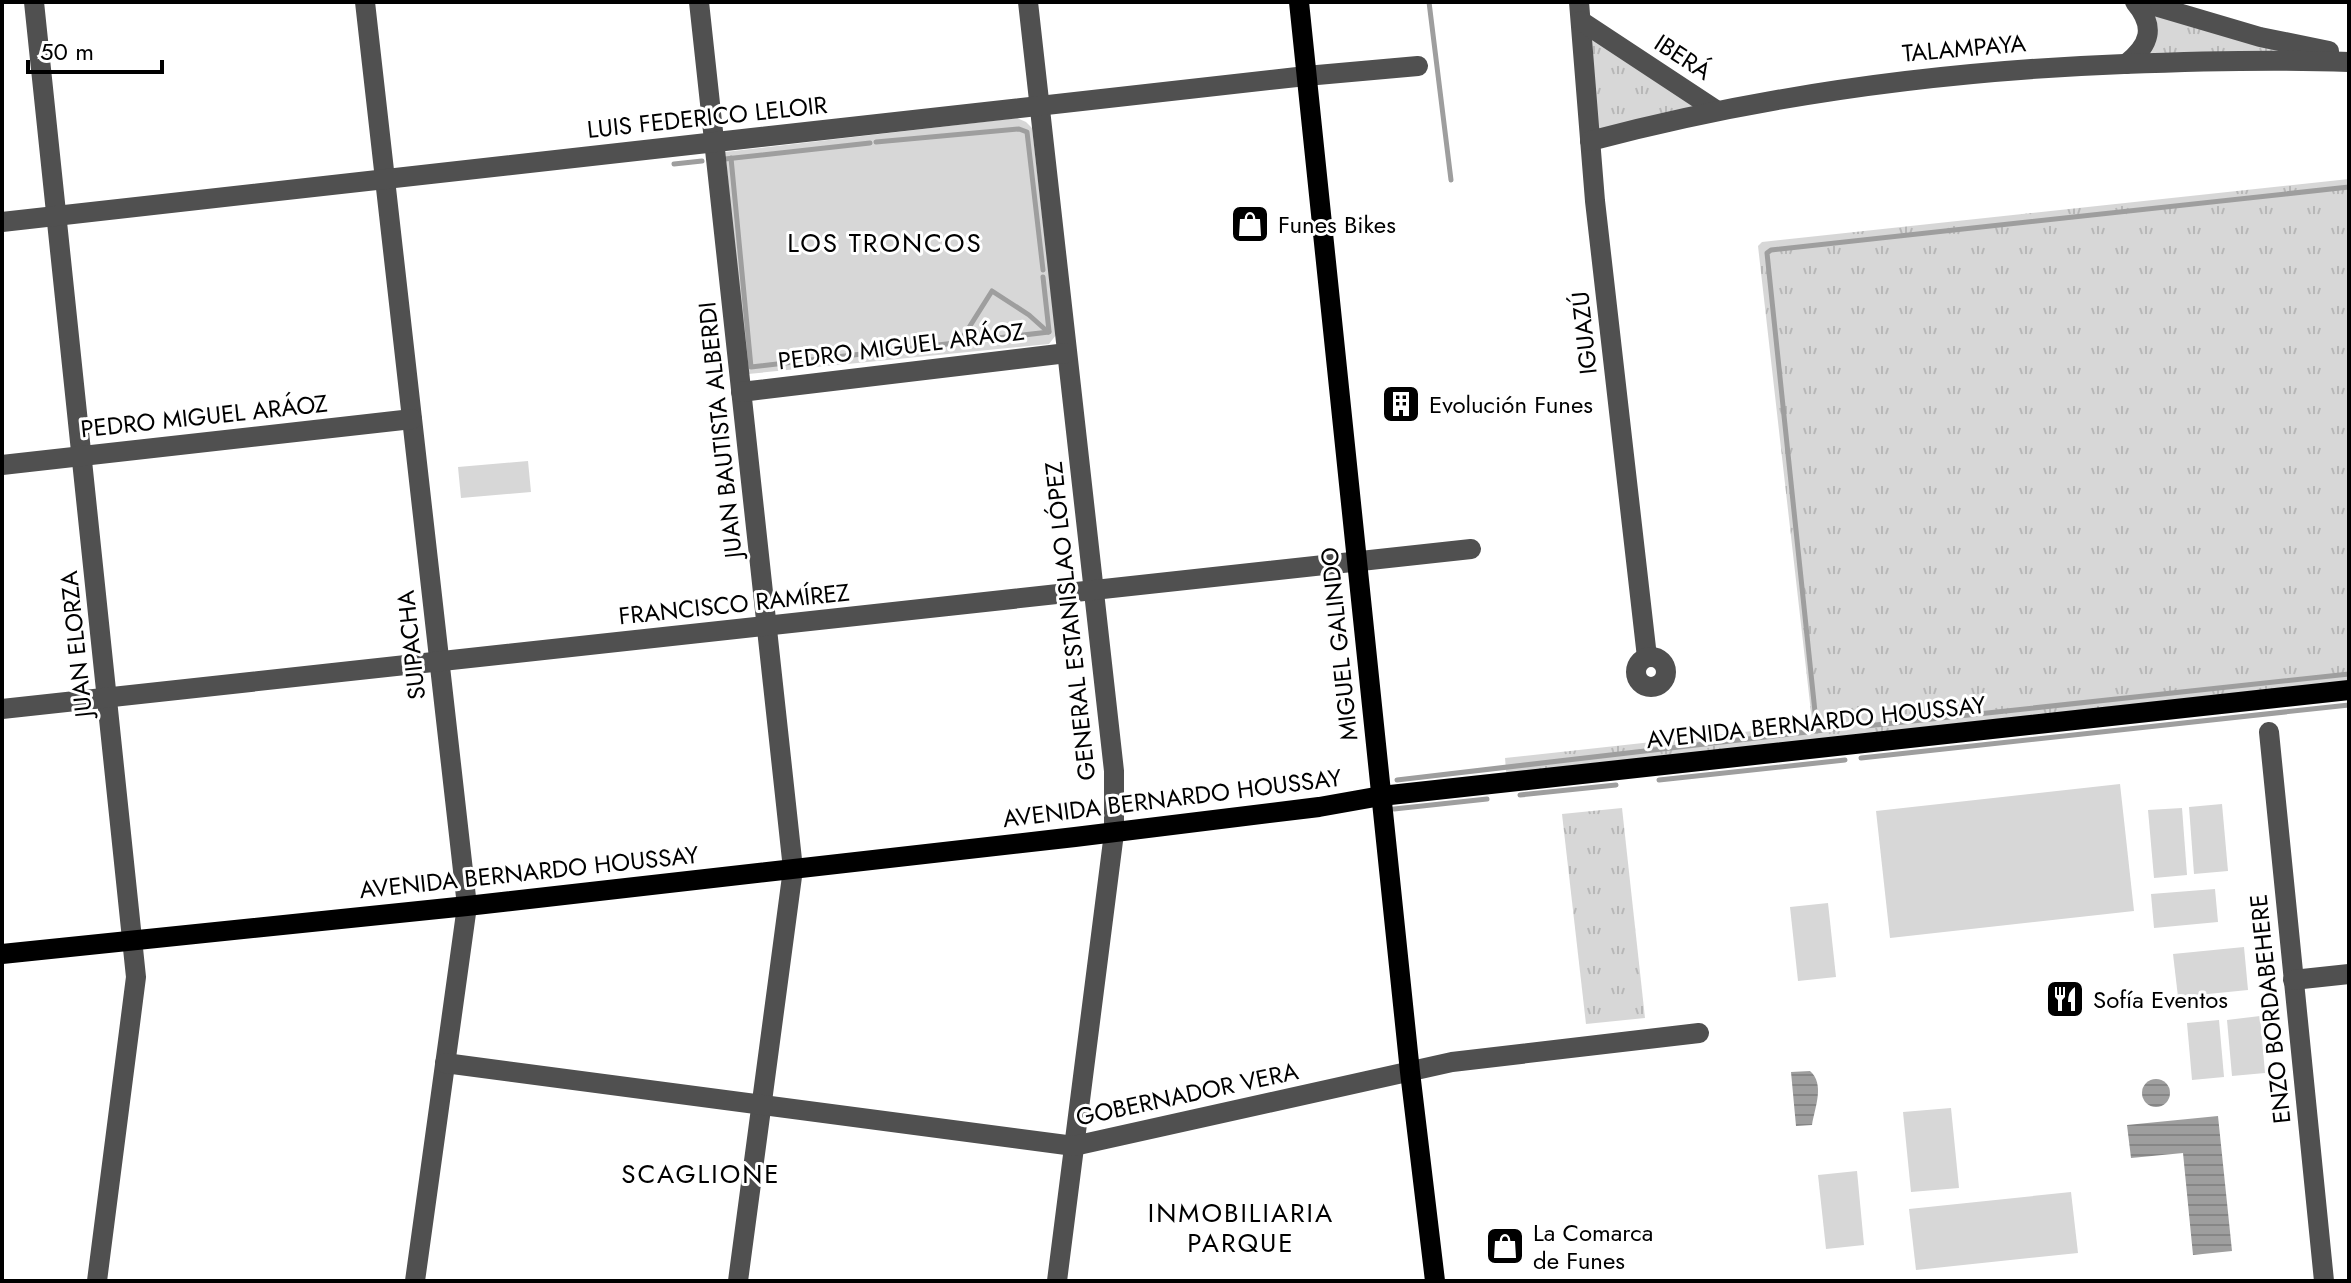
<svg xmlns="http://www.w3.org/2000/svg" width="2351" height="1283" viewBox="0 0 2351 1283" font-family="Jost,sans-serif">
<style>
.grass{fill:url(#grass-tufts)}
.green{fill:#d7d7d7}
.water{fill:url(#water-rules)}
.lines{fill:none;stroke-linecap:round;stroke-linejoin:round}
.stream{stroke:#9e9e9e;stroke-width:5}
.minor{stroke:#505050;stroke-width:20}
.major{stroke:#000;stroke-width:20}
.labels{text-anchor:middle;dominant-baseline:central;stroke-width:6;stroke-linejoin:round;paint-order:stroke}
.street-label{font-size:24px;fill:#000;stroke:#fff}
.poi-label{font-size:24px;fill:#000;stroke:#fff;text-anchor:start}
.neighbourhood-label{font-size:26px;letter-spacing:2px;fill:#000;stroke:#fff}
</style>
<defs>
<pattern id="grass-tufts" width="24" height="20" patternUnits="userSpaceOnUse" patternTransform="scale(2)"><rect width="24" height="20" fill="#d7d7d7"/><path d="M3 7l-1-3M5 7V3M7 7l1-3M15 17l-1-3M17 17v-4M19 17l1-3" fill="none" stroke="#b7b7b7"/></pattern>
<pattern id="water-rules" width="6" height="5" patternUnits="userSpaceOnUse" patternTransform="scale(2)"><rect width="6" height="5" fill="#9e9e9e"/><path d="M0 2.5h6" fill="none" stroke="#868686"/></pattern>
</defs>
<rect width="100%" height="100%" fill="#fff"/>
<g class="grass">
<polygon points="2135,2 2349,55 2189,61 2141,52"/>
<polygon points="1581,21 1716,110 1590,141"/>
<polygon points="2349,179 2349,690 1507,782 1505,758 1808,725 1812,721 1758,246 1762,242"/>
<polygon points="1622,808 1645,1018 1586,1024 1562,814"/>
</g>
<g class="green">
<polygon points="1017,118 1026,122 1032,128 1056,335 1049,344 748,374 725,152"/>
<polygon points="528,461 531,492 461,498 458,467"/>
<polygon points="2120,784 2134,911 1890,938 1876,811"/>
<polygon points="2222,804 2228,871 2194,874 2189,807"/>
<polygon points="2182,808 2187,875 2154,878 2148,810"/>
<polygon points="2215,889 2218,922 2154,928 2151,894"/>
<polygon points="1828,903 1836,977 1798,981 1790,907"/>
<polygon points="2244,947 2248,990 2178,997 2173,954"/>
<polygon points="2260,1016 2265,1073 2232,1076 2227,1020"/>
<polygon points="2219,1020 2224,1077 2192,1080 2187,1023"/>
<polygon points="1951,1108 1959,1188 1911,1192 1903,1112"/>
<polygon points="1857,1171 1864,1245 1826,1249 1818,1175"/>
<polygon points="2071,1192 2078,1253 1916,1270 1909,1209"/>
</g>
<g class="water">
<path d="M1810 1071C1825 1084 1815 1107 1812 1125L1796 1126 1791 1072Z"/>
<circle cx="2156" cy="1093" r="14"/>
<polygon points="2218,1116 2232,1251 2193,1255 2183,1153 2131,1158 2127,1125"/>
</g>
<g class="lines">
<g class="stream">
<polyline points="1429,2 1451,180"/>
<polyline points="876,142 1019,129 1027,132 1043,270"/>
<polyline points="731,158 751,367 1049,332"/>
<polyline points="725,159 870,143"/>
<polyline points="674,164 702,161"/>
<polyline points="1043,277 1049,331"/>
<polyline points="963,337 992,291 1029,315 1048,332"/>
<polyline points="1866,726 2349,674"/>
<polyline points="1817,731 1767,253 1771,250 2349,187"/>
<polyline points="1861,758 2349,705"/>
<polyline points="1397,780 1841,728"/>
<polyline points="1659,780 1845,760"/>
<polyline points="1520,795 1616,785"/>
<polyline points="1394,809 1487,799"/>
</g>
<g class="minor">
<polyline points="34,2 136,977 97,1281"/>
<polyline points="365,2 467,906 415,1281"/>
<polyline points="699,2 793,869 738,1281"/>
<polyline points="1028,2 1114,771 1114,833 1057,1281"/>
<polyline points="1579,2 1595,201 1647,657"/>
<polyline points="2141,2 2260,37 2329,51"/>
<polyline points="1581,21 1716,110"/>
<path d="M2126 64C2150 45 2156 27 2135 2"/>
<path d="M1590 141C1767 94 1942 71 2124 64 2199 61 2274 59 2349 62"/>
<polyline points="2,222 1306,76 1418,66"/>
<polyline points="741,392 1067,353"/>
<polyline points="2,465 412,419"/>
<circle cx="1651" cy="672" r="15"/>
<polyline points="2,709 1471,549"/>
<polyline points="2269,732 2324,1281"/>
<polyline points="2293,980 2349,974"/>
<polyline points="445,1063 1074,1146 1452,1062 1699,1033"/>
</g>
<g class="major">
<polyline points="1299,2 1410,1072 1435,1281"/>
<polyline points="2,954 467,906 1075,837 1319,807 1381,796 2349,690"/>
</g>
</g>
<defs>
<symbol id="shop-square" viewBox="-11 -11 22 22"><rect x="-9" y="-9" width="18" height="18" rx="4" fill="#000" stroke="#fff"/><path d="M-5-2.5h2.3a2.7 3.5 0 0 1 5.4 0H5L5.5 6h-11ZM-1.5-2.5h3a1.5 2.3 0 0 0-3 0Z" fill="#fff"/></symbol>
<symbol id="building-square" viewBox="-11 -11 22 22"><rect x="-9" y="-9" width="18" height="18" rx="4" fill="#000" stroke="#fff"/><path d="M-4-6H4V6H1V3H-1V6H-4ZM-2.5-4.3h1.7v1.8h-1.7ZM.8-4.3h1.7v1.8H.8ZM-2.5-1h1.7V.8h-1.7ZM.8-1h1.7V.8H.8Z" fill="#fff"/></symbol>
<symbol id="restaurant-square" viewBox="-11 -11 22 22"><rect x="-9" y="-9" width="18" height="18" rx="4" fill="#000" stroke="#fff"/><path d="M-5-6h1v4h1v-4h1v4h1v-4h1v5L-1.5 .5V6h-2V.5L-5-1ZM5-6V6H3V1.5H1.5Q1.5-4 5-6Z" fill="#fff"/></symbol>
</defs>
<g fill-rule="evenodd">
<use href="#shop-square" x="1228" y="202" width="44" height="44"/>
<use href="#building-square" x="1379" y="382" width="44" height="44"/>
<use href="#restaurant-square" x="2043" y="977" width="44" height="44"/>
<use href="#shop-square" x="1483" y="1224" width="44" height="44"/>
</g>
<g class="labels">
<g class="street-label">
<text transform="translate(1964 48) rotate(-5)">TALAMPAYA</text>
<text transform="translate(1683 57) rotate(33)">IBERÁ</text>
<text transform="translate(707 117) rotate(-6)">LUIS FEDERICO LELOIR</text>
<text transform="translate(1584 333) rotate(-96)">IGUAZÚ</text>
<text transform="translate(901 346) rotate(-7)">PEDRO MIGUEL ARÁOZ</text>
<text transform="translate(204 416) rotate(-6)">PEDRO MIGUEL ARÁOZ</text>
<text transform="translate(720 430) rotate(-96)">JUAN BAUTISTA ALBERDI</text>
<text transform="translate(734 604) rotate(-6)">FRANCISCO RAMÍREZ</text>
<text transform="translate(1070 621) rotate(-96)">GENERAL ESTANISLAO LÓPEZ</text>
<text transform="translate(76 644) rotate(-96)">JUAN ELORZA</text>
<text transform="translate(1339 644) rotate(-96)">MIGUEL GALINDO</text>
<text transform="translate(411 645) rotate(-96)">SUIPACHA</text>
<text transform="translate(1816 722) rotate(-6)">AVENIDA BERNARDO HOUSSAY</text>
<text transform="translate(1172 798) rotate(-7)">AVENIDA BERNARDO HOUSSAY</text>
<text transform="translate(529 872) rotate(-6)">AVENIDA BERNARDO HOUSSAY</text>
<text transform="translate(2270 1009) rotate(-96)">ENZO BORDABEHERE</text>
<text transform="translate(1187 1094) rotate(-12)">GOBERNADOR VERA</text>
</g>
<g class="poi-label">
<text x="1278" y="224">Funes Bikes</text>
<text x="1429" y="404">Evolución Funes</text>
<text x="2093" y="999">Sofía Eventos</text>
<text x="1533" y="1232">La Comarca<tspan x="1533" dy="28">de Funes</tspan></text>
</g>
<g class="neighbourhood-label">
<text x="885" y="243">LOS TRONCOS</text>
<text x="701" y="1174">SCAGLIONE</text>
<text x="1241" y="1213">INMOBILIARIA<tspan x="1241" dy="30">PARQUE</tspan></text>
</g>
</g>
<rect width="2351" height="1283" fill="none" stroke="#000000" stroke-width="8"/>
<path d="M28 60v12h134v-12" fill="none" stroke="#000000" stroke-width="4"/>
<text x="40" y="60" font-size="24" fill="#000000" stroke="#ffffff" stroke-width="6" paint-order="stroke">50 m</text>
</svg>
